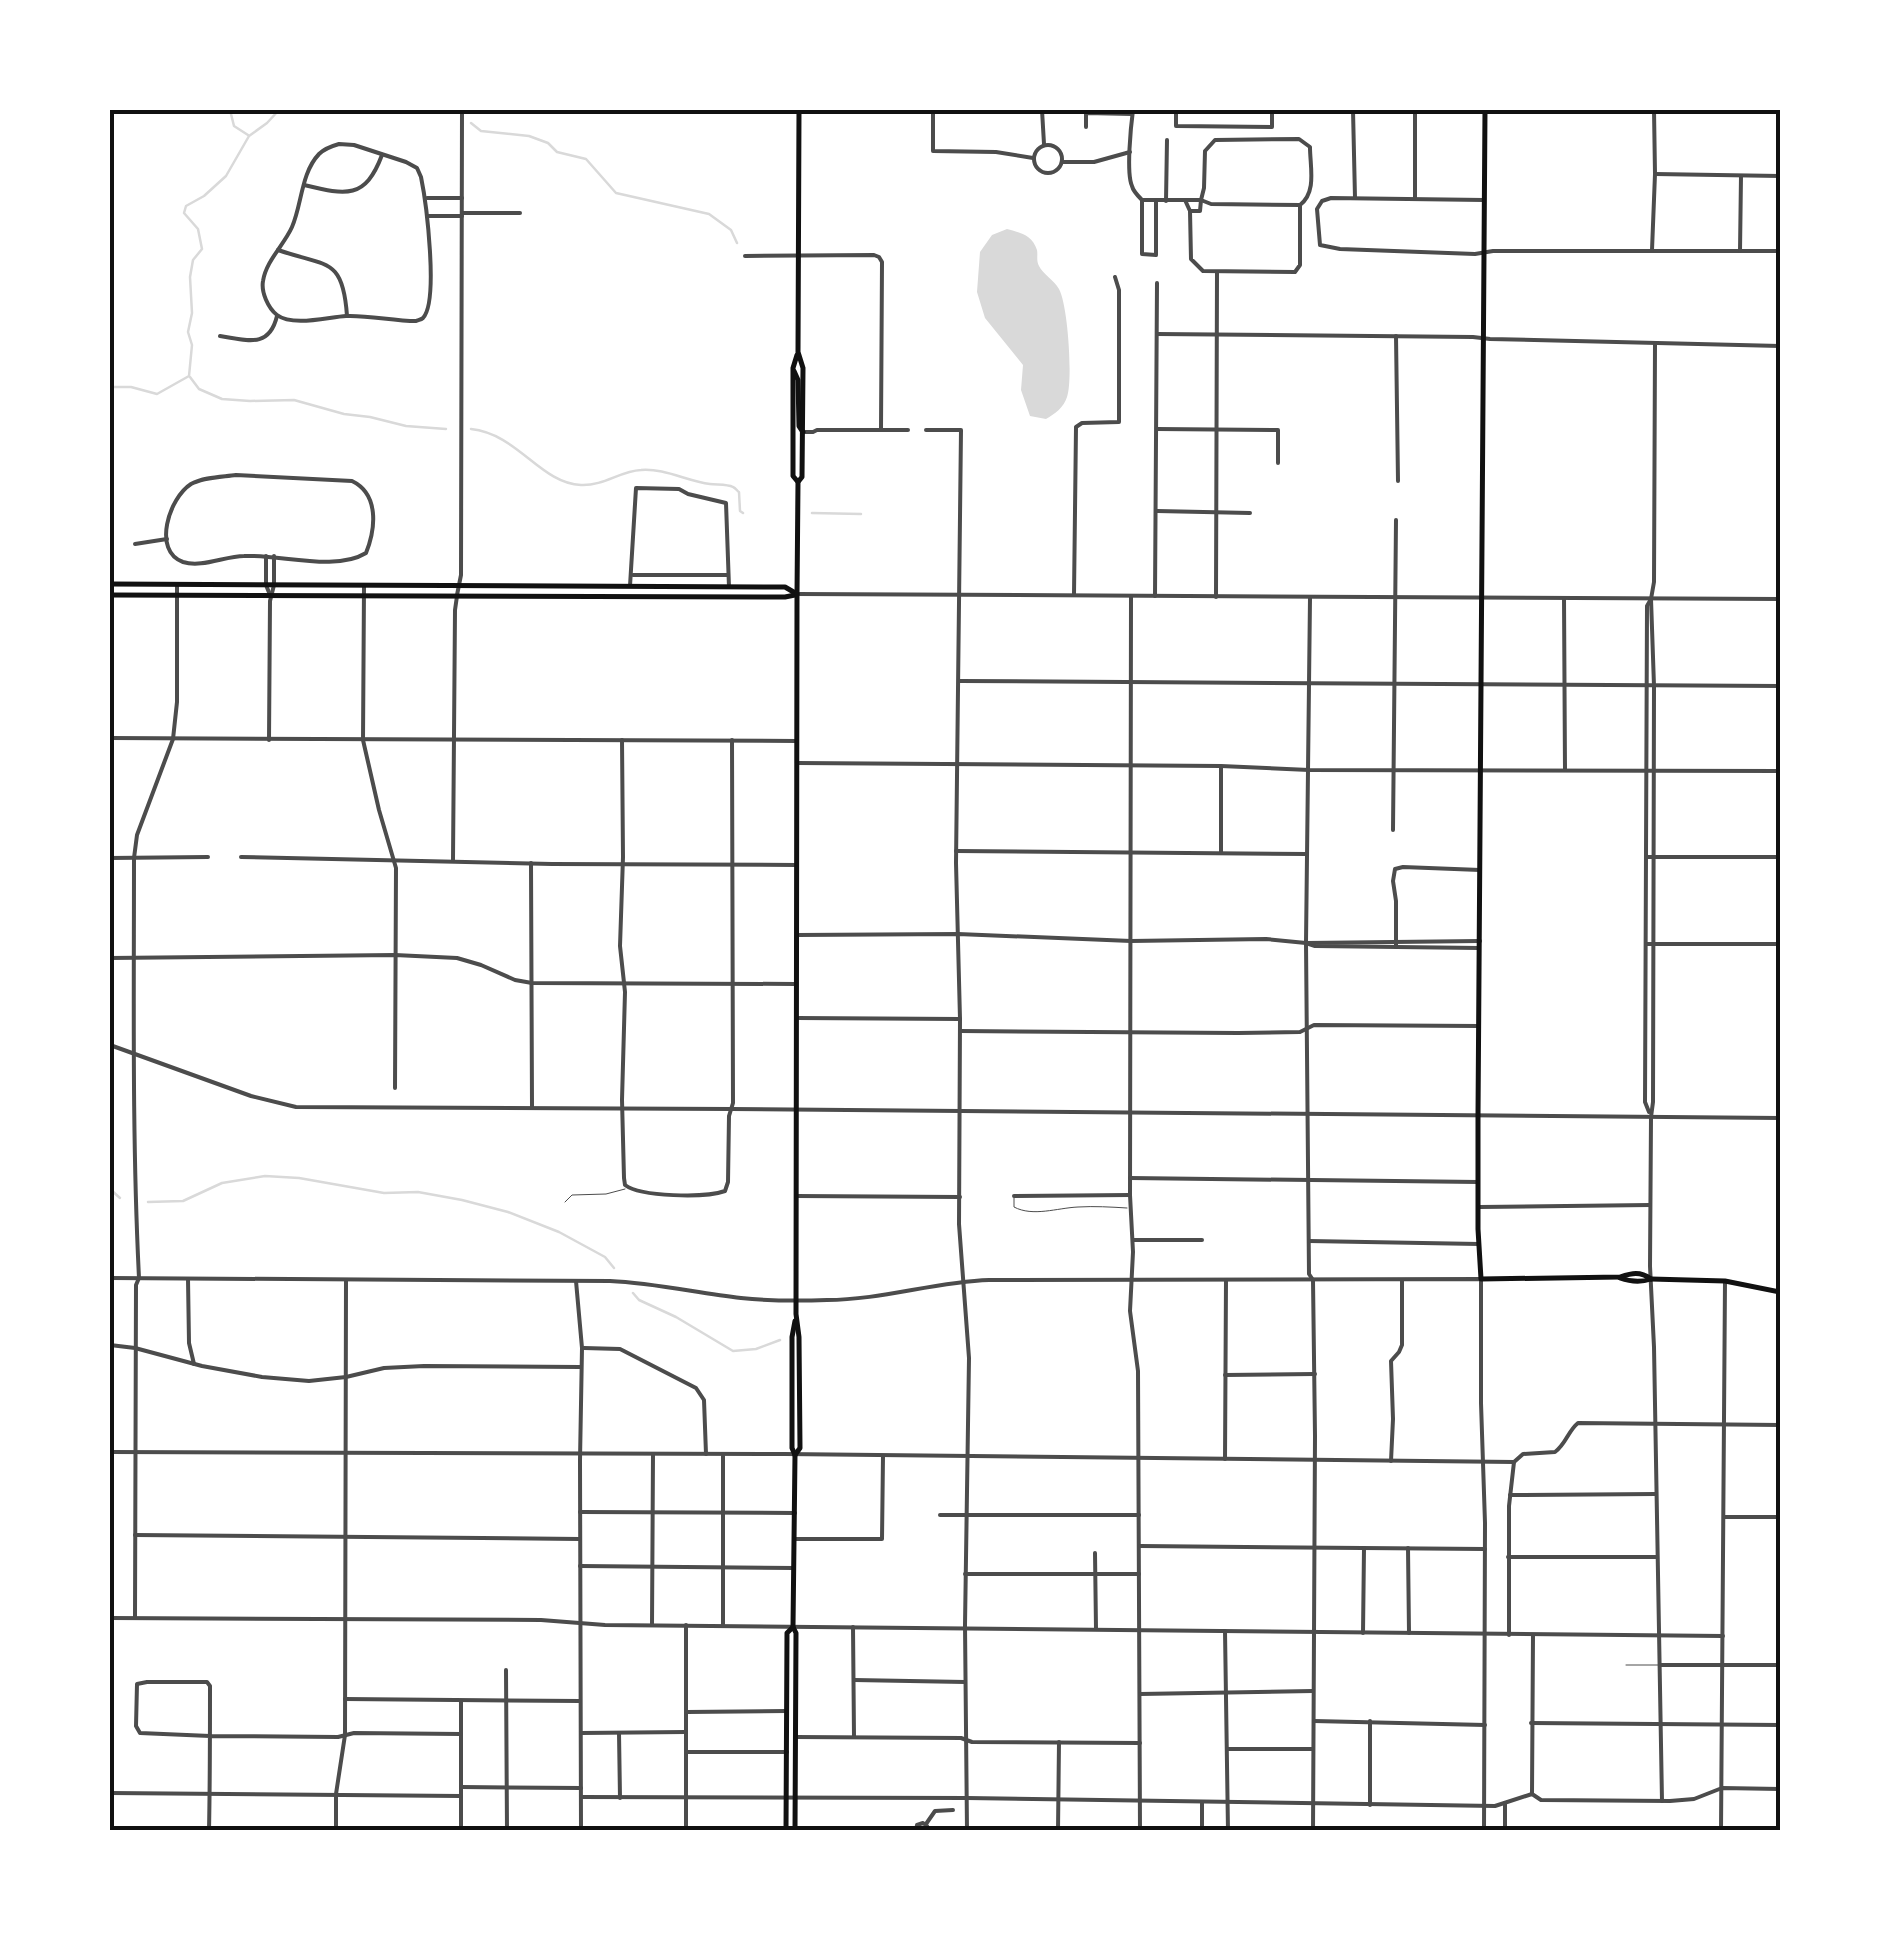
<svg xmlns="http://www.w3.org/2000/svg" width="1890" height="1941" viewBox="0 0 1890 1941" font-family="Rubik,sans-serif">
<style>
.water{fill:#d9d9d9}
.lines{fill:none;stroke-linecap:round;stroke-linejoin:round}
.stream{stroke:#d9d9d9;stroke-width:2.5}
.service{stroke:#4c4c4c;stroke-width:1}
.minor{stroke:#4c4c4c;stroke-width:4}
.tertiary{stroke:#4c4c4c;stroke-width:4}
.secondary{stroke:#111;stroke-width:5}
.primary{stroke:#111;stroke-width:5}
.neatline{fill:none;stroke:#111;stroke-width:4}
</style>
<rect width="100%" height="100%" fill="#fff"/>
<path class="water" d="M1007 229C1021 233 1032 235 1037 250 1038 255 1036 261 1039 266 1043 274 1054 280 1059 289 1068 305 1073 380 1067 397 1064 407 1055 414 1046 419L1030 416 1021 390 1023 365 985 318 977 292 980 252 992 235Z"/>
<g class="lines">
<g class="stream">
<polyline points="230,110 234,126 248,135"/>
<polyline points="471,123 481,131 529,136 548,143 557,152 586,159 616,193 709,214 731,230 737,243"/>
<polyline points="190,377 199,389 222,399 250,401 294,400 344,414 370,417 406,426 446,429"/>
<polyline points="110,387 131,387 157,394 189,376 192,345 188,332 192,313 190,277 193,260 202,249 198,229 184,213 186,206 204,196 226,176 249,136 267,123 279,110"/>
<path d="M471 429C518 434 540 483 581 485 604 486 620 471 641 470 664 468 687 481 710 484 717 485 727 484 733 487 736 488 737 491 739 492L740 511 743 513"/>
<polyline points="812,513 861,514"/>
<polyline points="110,1189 120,1198"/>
<polyline points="148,1202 183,1201 222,1183 265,1176 299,1178 384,1193 418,1192 462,1200 508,1212 559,1232 605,1257 614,1268"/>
<polyline points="633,1293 639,1300 676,1317 733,1351 756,1349 780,1340"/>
</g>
<g class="service">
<path d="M1014 1198V1207C1033 1217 1057 1208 1078 1207 1094 1206 1111 1207 1127 1208"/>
<polyline points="565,1202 572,1195 606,1194 625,1189"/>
<polyline points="1626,1665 1658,1665"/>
</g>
<g class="minor">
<polyline points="933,110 933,151 996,152 1033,158"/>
<polyline points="1042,110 1044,144"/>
<path d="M1133 110C1131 125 1126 173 1132 186 1133 191 1139 197 1142 200H1201L1200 211H1190L1185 200"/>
<polyline points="1176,110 1176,126 1272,127 1272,110"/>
<polyline points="1353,110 1355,198"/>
<polyline points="1086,127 1086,113 1132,114"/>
<path d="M339 144 354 145 406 162 417 168 421 177C426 201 439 301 423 318 421 320 418 320 416 321 393 321 369 315 346 316 328 317 293 327 277 315 268 308 261 292 263 281 266 261 284 245 292 227 302 204 301 173 319 154 324 149 332 146 339 144Z"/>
<circle cx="1048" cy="159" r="14"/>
<polyline points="1062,162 1094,162 1130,152"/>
<polyline points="1655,174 1780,176"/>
<path d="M304 185C346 195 365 200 382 155"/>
<polyline points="427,198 462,198"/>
<polyline points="1415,198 1415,110"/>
<polyline points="1142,200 1142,254 1156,255 1156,201"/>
<polyline points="1484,200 1331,198 1322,201 1317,209 1320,245 1340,249 1475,254 1493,251 1780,251"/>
<polyline points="1166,201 1167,140"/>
<path d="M1190 211 1191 259 1203 271 1295 272 1300 265V205C1317 192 1310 167 1310 147L1299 139 1215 140 1205 151 1204 188 1201 200 1211 204 1300 205"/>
<polyline points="462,213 520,213"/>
<polyline points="427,216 462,216"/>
<path d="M278 250C326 267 343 256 347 316"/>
<polyline points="1652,250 1655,174 1654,110"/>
<polyline points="1740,251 1741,176"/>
<polyline points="745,256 874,255 879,257 882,262 881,429"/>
<polyline points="1157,334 1473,337 1490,339 1780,346"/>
<path d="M220 336C247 340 269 349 277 316"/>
<polyline points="1396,336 1398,481"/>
<polyline points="1157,429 1278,430 1278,463"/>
<polyline points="926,430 961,430 956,863 960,1019 959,1224 969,1358 965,1625 967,1831"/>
<polyline points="804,432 813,432 817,430 908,430"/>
<path d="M236 475 352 481C379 494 376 528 366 553 335 572 280 554 244 556 225 556 202 568 183 562 152 551 169 498 191 484 204 477 222 477 236 475Z"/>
<polyline points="1157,511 1250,513"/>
<polyline points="135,544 167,539"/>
<polyline points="266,556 266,585 270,595"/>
<polyline points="633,575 728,575"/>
<polyline points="630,586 636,488 679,489 688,494 726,503 729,587"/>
<polyline points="364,587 363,740 379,810 396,868 395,1088"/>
<polyline points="1074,595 1076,427 1082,423 1119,422 1119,290 1115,277"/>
<polyline points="1131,596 1130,1195 1133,1252 1130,1311 1138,1371 1140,1831"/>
<polyline points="1155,596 1157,283"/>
<polyline points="1216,597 1217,272"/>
<polyline points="1310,598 1306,943 1309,1274 1313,1280 1315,1436 1313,1831"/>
<polyline points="1564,598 1565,770"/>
<polyline points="1651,599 1654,686 1653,1102 1651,1117 1650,1266 1654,1347 1662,1801"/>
<polyline points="960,681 1780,686"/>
<polyline points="110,738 797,741"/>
<polyline points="269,740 270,601 274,585 274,556"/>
<path d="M622 740 623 857 620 946 625 992 622 1100 624 1178 625 1185C641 1197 705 1198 725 1191L728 1182 729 1116 733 1103 732 740"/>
<polyline points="797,763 1221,766 1309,770 1780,771"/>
<polyline points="1221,768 1221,853"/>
<polyline points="1393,830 1396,520"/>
<polyline points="956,851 1307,854"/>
<polyline points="241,857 552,864 797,865"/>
<polyline points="1646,857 1780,857"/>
<polyline points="110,858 208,857"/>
<polyline points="453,860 455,610 457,596"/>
<polyline points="531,863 532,1107"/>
<polyline points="797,935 958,934 1131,941 1266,939 1306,943 1315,946 1479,948"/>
<polyline points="1306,943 1480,941"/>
<polyline points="1646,944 1780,944"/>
<polyline points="1396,947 1396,901 1393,881 1395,869 1403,867 1480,870"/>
<polyline points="110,958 395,955 457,958 481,965 515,980 532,983 796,984"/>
<polyline points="797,1018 960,1019"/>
<polyline points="960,1031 1238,1033 1300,1032 1314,1025 1479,1026"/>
<polyline points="110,1045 251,1096 296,1107 731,1109 1780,1118"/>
<polyline points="1649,1112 1645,1102 1647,606 1651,599 1654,582 1655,344"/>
<polyline points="1130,1178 1478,1182"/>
<polyline points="796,1196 960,1197"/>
<polyline points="1014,1196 1130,1195"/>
<polyline points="1480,1207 1650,1205"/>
<polyline points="1133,1240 1202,1240"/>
<polyline points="1309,1241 1479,1244"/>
<polyline points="188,1279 189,1343 194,1364"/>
<polyline points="576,1281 582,1348 580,1460 581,1831"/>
<polyline points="110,1345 135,1348 202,1366 262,1377 309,1381 346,1377 384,1368 424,1366 580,1367"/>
<polyline points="584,1348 620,1349 696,1388 704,1400 706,1454"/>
<polyline points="1225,1375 1315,1374"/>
<path d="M110 1452 785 1454 1514 1462 1523 1454 1555 1452C1566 1444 1568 1431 1578 1423L1780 1425"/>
<polyline points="1225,1459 1226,1280"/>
<polyline points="1391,1461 1393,1419 1391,1361 1399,1352 1402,1345 1402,1281"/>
<polyline points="1510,1495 1656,1494"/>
<polyline points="580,1512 795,1513"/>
<polyline points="940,1515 1139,1515"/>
<polyline points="1725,1517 1780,1517"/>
<polyline points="135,1535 580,1539"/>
<polyline points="795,1539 882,1539 883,1456"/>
<polyline points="1140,1546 1485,1549"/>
<polyline points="1408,1548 1409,1633"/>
<polyline points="1095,1553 1096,1629"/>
<polyline points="1508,1557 1657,1557"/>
<polyline points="580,1566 794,1568"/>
<polyline points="965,1574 1139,1574"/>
<path d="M135 1617 136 1285 139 1278C132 1138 134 998 134 858L137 835 173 739 177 702V585"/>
<polyline points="110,1618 541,1620 605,1625 1723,1636"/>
<polyline points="652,1625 653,1454"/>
<polyline points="686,1625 686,1831"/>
<polyline points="723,1626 723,1456"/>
<polyline points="853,1627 854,1737"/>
<polyline points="1225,1631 1228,1831"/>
<polyline points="1363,1633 1364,1548"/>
<polyline points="1509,1635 1509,1506 1514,1462"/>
<polyline points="1660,1665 1780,1665"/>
<polyline points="506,1670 507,1831"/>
<polyline points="854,1680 965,1682"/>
<polyline points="1140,1694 1313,1691"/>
<polyline points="345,1699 580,1701"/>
<polyline points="461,1701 461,1831"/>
<polyline points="687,1712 787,1711"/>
<polyline points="1314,1721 1485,1725"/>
<polyline points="1531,1723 1780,1725"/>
<polyline points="581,1733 686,1732"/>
<polyline points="619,1733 620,1798"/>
<polyline points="796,1737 961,1738 972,1742 1140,1743"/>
<polyline points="1227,1749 1312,1749"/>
<polyline points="687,1752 787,1752"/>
<polyline points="461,1787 581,1788"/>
<polyline points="110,1793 461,1796"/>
<polyline points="1532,1794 1533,1635"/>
<polyline points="581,1797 967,1798 1495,1806 1532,1794 1541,1800 1670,1801 1694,1799 1722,1788 1780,1789"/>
<polyline points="1370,1805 1370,1721"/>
<polyline points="926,1824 935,1811 953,1810"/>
<path d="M209 1831C210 1783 210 1734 210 1686L207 1682H147L137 1684 136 1726 140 1733 210 1736 338 1737 354 1733 461 1734"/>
<polyline points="336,1831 336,1794 345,1735 346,1280"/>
<polyline points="916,1831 917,1825 923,1823 927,1826 928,1831"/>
<polyline points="1058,1831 1059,1742"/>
<polyline points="1202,1831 1202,1802"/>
<polyline points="1505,1831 1505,1803"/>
<polyline points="1721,1831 1725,1281"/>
</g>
<g class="tertiary">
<polyline points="797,594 1780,599"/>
<polyline points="457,595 461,575 462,110"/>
<path d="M110 1278 610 1281C655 1283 697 1293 741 1298 770 1301 798 1301 827 1300 881 1300 934 1282 989 1280L1481 1279V1403L1485 1523 1484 1831"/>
</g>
<g class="secondary">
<path d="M1485 110 1478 1116V1229L1481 1279 1620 1277C1632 1273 1640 1271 1651 1279"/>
<polyline points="110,584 785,587 797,594"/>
<polyline points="110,595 785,597 795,595"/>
<path d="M1620 1278C1631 1282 1640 1283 1651 1279L1725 1281 1780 1292"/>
</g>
<g class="primary">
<polyline points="797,355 793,368 793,476 798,482"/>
<polyline points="794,371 798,380 799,426 803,432"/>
<polyline points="795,1321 792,1337 792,1448 795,1455 793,1627 796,1633 795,1831"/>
<polyline points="795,1455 800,1448 799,1337 796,1314 797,594 798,482 802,477 803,368 798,352 799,110"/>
<polyline points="786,1831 787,1633 793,1627"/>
</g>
</g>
<rect width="1890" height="1941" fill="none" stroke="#ffffff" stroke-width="225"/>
<rect x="112" y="112" width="1666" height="1716" class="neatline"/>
</svg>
